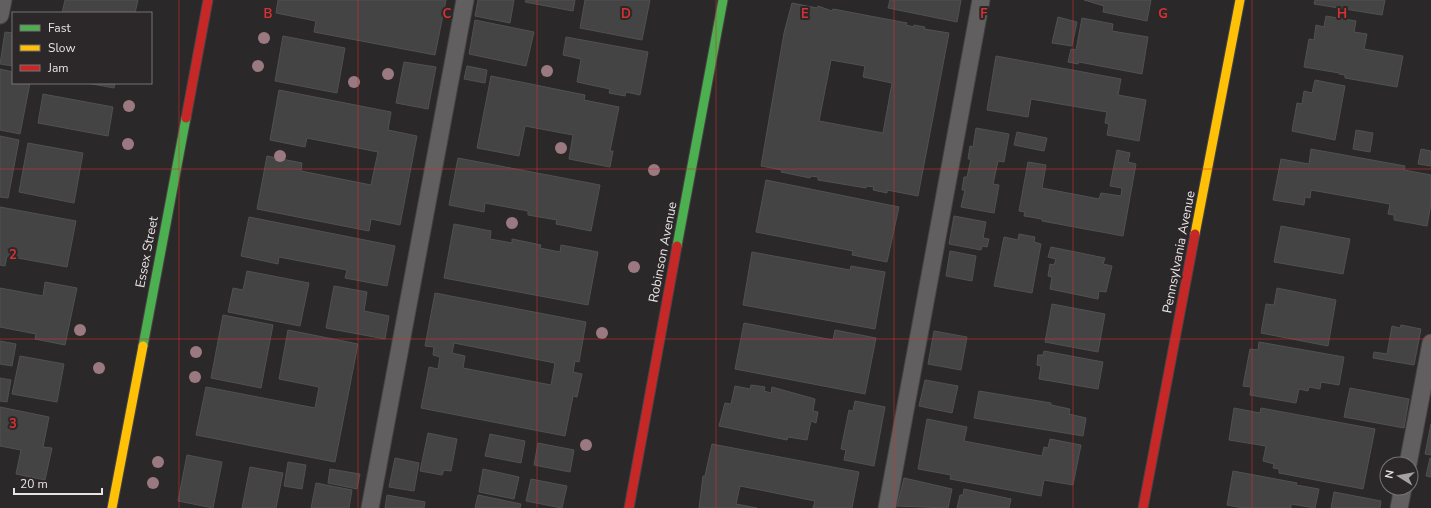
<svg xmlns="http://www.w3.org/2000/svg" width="1431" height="508" viewBox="0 0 1431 508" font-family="'Nunito Sans',sans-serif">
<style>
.building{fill:#444445;stroke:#515152;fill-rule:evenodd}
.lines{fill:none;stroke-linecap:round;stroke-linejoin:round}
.lane-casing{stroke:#464344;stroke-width:19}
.fast-casing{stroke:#464344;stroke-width:11}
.slow-casing{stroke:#464344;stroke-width:11}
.jam-casing{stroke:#464344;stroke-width:11}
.lane{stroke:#615f5f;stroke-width:17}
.fast{stroke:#4caf50;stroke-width:9}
.slow{stroke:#ffc107;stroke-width:9}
.jam{stroke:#c62828;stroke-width:9}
.tree{fill:#9a7980}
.grid{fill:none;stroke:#d73131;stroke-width:1;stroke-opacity:0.55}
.labels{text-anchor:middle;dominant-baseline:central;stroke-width:4;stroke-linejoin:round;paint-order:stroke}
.street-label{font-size:13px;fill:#e7e4e5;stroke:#2c2728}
.grid-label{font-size:13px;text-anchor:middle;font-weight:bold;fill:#d73131;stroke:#2c2728;stroke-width:4;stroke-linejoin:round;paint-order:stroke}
</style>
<rect width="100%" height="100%" fill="#2b2829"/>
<g class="building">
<polygon points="65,0 138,0 135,13 62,13"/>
<polygon points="278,0 446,0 435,55 314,32 316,21 276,13"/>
<polygon points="478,0 514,0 510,23 475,16"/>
<polygon points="526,0 575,0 573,11 525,2"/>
<polygon points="585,0 650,0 642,40 580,28"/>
<polygon points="890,0 961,0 957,22 888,8"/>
<polygon points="1084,0 1151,0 1147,21 1103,12 1104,6"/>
<polygon points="1315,0 1385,0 1382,15 1314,4"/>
<path d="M792 3 817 8 818 6 832 11 833 9 907 23 906 25 914 27V25L925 27 924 29 949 33 918 196 887 190V193L873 190 874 187 866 186V188L818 180V177L811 176 810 178 781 172 782 170 761 166 784 33ZM831 60 865 66 863 77 892 83 883 133 819 121Z"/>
<polygon points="1326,16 1356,21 1354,32 1367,34 1364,49 1403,56 1397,87 1345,78 1345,75 1339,74 1339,73 1304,67 1309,39 1314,40 1316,25 1324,27"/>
<polygon points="1058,17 1077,22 1072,46 1052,43"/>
<polygon points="1082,18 1113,24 1112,31 1148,37 1142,74 1079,62 1078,64 1068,62 1071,49 1076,50"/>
<polygon points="475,20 534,32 526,66 469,54"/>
<polygon points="5,32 13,33 13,66 0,64"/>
<polygon points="283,36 345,48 337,93 275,81"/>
<polygon points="566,37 648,52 640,95 626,92 625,96 609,93 610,89 577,82 581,59 563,55"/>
<polygon points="996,56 1121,79 1118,95 1146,100 1139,141 1107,135 1109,124 1105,123 1107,112 1031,99 1028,117 987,110"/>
<polygon points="404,62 436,67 428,109 396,103"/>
<polygon points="467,66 487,70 485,83 464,79"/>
<polygon points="0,69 13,72 13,83 30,83 20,134 0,130"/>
<polygon points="491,76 585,95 584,100 619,107 610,151 613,151 610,167 569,159 573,135 525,126 519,156 477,148"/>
<polygon points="1315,80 1345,86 1335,140 1292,131 1297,103 1302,104 1304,91 1312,93"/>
<polygon points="87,83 115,83 114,88"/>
<polygon points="279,90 391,112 388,130 417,136 400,225 371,219 369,231 257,209 267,156 302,163 301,171 371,185 378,152 307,138 305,147 270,140"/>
<polygon points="43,94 113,107 108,136 38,123"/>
<polygon points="976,128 1009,134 1004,162 998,161 993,184 999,185 994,213 961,207 965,190 962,190 964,177 967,177 971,159 968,159 970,146 973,147"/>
<polygon points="1356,130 1373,133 1370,152 1353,149"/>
<polygon points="1017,132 1047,138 1044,151 1014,145"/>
<polygon points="0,136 19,140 8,198 0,197"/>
<polygon points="28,143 83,153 74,203 19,192"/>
<polygon points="1311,149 1405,166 1404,170 1431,175 1431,204 1427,226 1394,220 1394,215 1388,214 1390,204 1311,190 1310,198 1305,197 1304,205 1273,200 1281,159 1309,164"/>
<polygon points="1421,149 1431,151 1431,166 1418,164"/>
<polygon points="1117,150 1130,153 1128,162 1136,164 1123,236 1042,221 1042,219 1024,216 1025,212 1019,211 1028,162 1046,165 1042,188 1099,199 1101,193 1121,196 1122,188 1110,186"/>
<polygon points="458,158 600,185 591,231 556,224 557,220 528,215 528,211 485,203 484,212 449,205"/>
<polygon points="766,180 899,207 887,262 852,255 853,251 756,232"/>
<polygon points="0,207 76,221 67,267 7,256 5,266 0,265"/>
<polygon points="954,216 986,222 983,238 989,239 987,247 982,246 981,250 949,244"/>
<polygon points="249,217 395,246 387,286 345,278 347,270 279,257 278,264 241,256"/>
<polygon points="454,224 491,231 490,239 512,243 512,239 541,245 540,248 560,252 561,245 598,252 588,305 444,278"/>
<polygon points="1281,226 1350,239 1343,274 1274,262"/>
<polygon points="1019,234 1035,237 1034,242 1041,244 1032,293 994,286 1004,237 1018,240"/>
<polygon points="1051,247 1105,258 1103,264 1112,266 1106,292 1099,291 1098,299 1050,289 1052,277 1048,276 1050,264 1054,265 1056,259 1048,257"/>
<polygon points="950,251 976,256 972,281 946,276"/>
<polygon points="752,252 850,270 851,266 885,272 875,329 743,305"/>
<polygon points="247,271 309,283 300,326 228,312 233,288 243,290"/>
<polygon points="45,282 77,288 65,345 35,339 36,334 0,327 0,288 43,296"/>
<polygon points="334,286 367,292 364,311 389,316 385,339 326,328"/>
<polygon points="1277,288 1336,300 1328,346 1261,333 1266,304 1274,305"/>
<path d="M435 293 586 322 579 362 575 361 573 372 582 374 577 397 573 396 565 436 421 408 429 367 438 369 440 357 433 355 434 347 425 346ZM454 343 555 363 551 385 463 368 465 356 452 353Z"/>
<polygon points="1052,304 1105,314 1098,352 1045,342"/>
<polygon points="223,315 273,325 261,388 211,378"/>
<polygon points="744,323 833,340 835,330 876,338 865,394 735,369"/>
<polygon points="1401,325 1421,329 1414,365 1373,358 1374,352 1387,354 1392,326 1400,328"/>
<polygon points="288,330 358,344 335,462 196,435 206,387 315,408 319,387 279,379"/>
<polygon points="934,331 967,337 961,370 928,364"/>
<polygon points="0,341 16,344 12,366 0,364"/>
<polygon points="1259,342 1344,357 1339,385 1321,382 1320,389 1309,387 1308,391 1299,389 1296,403 1250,395 1251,387 1243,386 1250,349 1258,350"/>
<polygon points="1044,351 1103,362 1098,389 1039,379 1041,366 1037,365 1038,355 1043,355"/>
<polygon points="20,356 64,364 57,402 12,394"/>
<polygon points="0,378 11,380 7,402 0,401"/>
<polygon points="925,380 958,386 952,413 919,406"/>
<polygon points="751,385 765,387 764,391 771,393 772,387 815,399 813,411 818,412 816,423 811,421 807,440 788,437 787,440 719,426 725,403 731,404 735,386 750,389"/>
<polygon points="1350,388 1409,399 1404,428 1344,417"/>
<polygon points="979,391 1051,403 1051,405 1070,409 1069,414 1086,418 1083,436 974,418"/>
<polygon points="855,401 885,407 874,466 844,460 846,450 841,449 849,410 853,411"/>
<polygon points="0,407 49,417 43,447 52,448 45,480 16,474 21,450 0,446"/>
<polygon points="1234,408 1260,413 1261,408 1375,429 1363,489 1279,473 1279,469 1273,468 1274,464 1263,461 1266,446 1229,440"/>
<polygon points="927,419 967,427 964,441 1042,456 1044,447 1048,448 1050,439 1081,445 1073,485 1044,480 1041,496 950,479 951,475 918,469"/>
<polygon points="1431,424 1431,455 1425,454"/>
<polygon points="428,433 457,439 451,471 444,470 442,475 420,471"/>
<polygon points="490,434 525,441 521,463 485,456"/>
<polygon points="538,443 574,450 570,472 534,465"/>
<polygon points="712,444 859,472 852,508 813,508 815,501 740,486 736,504 757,508 699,508 703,476 705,476"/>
<polygon points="187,455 222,462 213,508 178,501"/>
<polygon points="395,458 419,463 414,491 389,487"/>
<polygon points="1430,458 1431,458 1431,477 1426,476"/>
<polygon points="288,462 306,465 302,489 284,486"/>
<polygon points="250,467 283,473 276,508 242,508"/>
<polygon points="330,469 360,474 357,489 328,483"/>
<polygon points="483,469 519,477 514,499 479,492"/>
<polygon points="1233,471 1297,483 1296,485 1319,489 1315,508 1291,504 1291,508 1243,508 1227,505"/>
<polygon points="904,478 952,489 948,508 897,506"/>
<polygon points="531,479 567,486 562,508 526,501"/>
<polygon points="316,483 352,490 349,508 311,508"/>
<polygon points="964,489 1011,499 1009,508 957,508 960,495 963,495"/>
<polygon points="1334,492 1381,501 1380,508 1331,508"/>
<polygon points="387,495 425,502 424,508 385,508"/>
<polygon points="478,495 521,504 520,508 475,508"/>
</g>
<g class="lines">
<defs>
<g id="lane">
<polyline points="0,15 3,0"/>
<polyline points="1408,464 1431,343"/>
<polyline points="370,508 465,0"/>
<polyline points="887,508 981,0"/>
<polyline points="1399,508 1403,488"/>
</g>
<g id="fast">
<polyline points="677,246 723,0"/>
<polyline points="143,346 186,118"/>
</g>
<g id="slow">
<polyline points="1195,234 1240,0"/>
<polyline points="112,508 143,346"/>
</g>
<g id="jam">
<polyline points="186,118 208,0"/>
<polyline points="629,508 677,246"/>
<polyline points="1143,508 1195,234"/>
</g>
</defs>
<use href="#lane" class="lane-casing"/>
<use href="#fast" class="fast-casing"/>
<use href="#slow" class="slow-casing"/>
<use href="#jam" class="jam-casing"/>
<use href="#lane" class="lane"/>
<use href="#fast" class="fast"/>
<use href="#slow" class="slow"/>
<use href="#jam" class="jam"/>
</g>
<g class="tree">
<circle cx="264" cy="38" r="6"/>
<circle cx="258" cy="66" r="6"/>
<circle cx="547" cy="71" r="6"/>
<circle cx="388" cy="74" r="6"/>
<circle cx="354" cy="82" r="6"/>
<circle cx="129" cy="106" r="6"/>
<circle cx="128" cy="144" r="6"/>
<circle cx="561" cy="148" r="6"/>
<circle cx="280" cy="156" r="6"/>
<circle cx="654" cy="170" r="6"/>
<circle cx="512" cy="223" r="6"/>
<circle cx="634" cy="267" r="6"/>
<circle cx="80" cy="330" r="6"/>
<circle cx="602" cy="333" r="6"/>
<circle cx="196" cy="352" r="6"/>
<circle cx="99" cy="368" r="6"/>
<circle cx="195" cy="377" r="6"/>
<circle cx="586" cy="445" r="6"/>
<circle cx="158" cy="462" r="6"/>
<circle cx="153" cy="483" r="6"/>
</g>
<path class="grid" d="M179 0V508M358 0V508M537 0V508M716 0V508M894 0V508M1073 0V508M1252 0V508M0 169H1431M0 339H1431"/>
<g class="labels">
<g class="street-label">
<text transform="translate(147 252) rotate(-79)">Essex Street</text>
<text transform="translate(663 252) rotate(-79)">Robinson Avenue</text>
<text transform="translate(1179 252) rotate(-79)">Pennsylvania Avenue</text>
</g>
</g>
<g class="grid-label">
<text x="268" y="18">B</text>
<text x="447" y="18">C</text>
<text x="626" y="18">D</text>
<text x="805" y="18">E</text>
<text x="984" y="18">F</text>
<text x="1163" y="18">G</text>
<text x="1342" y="18">H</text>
<text x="13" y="259">2</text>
<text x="13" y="428">3</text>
</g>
<rect x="12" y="12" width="140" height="72" fill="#2c2728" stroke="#777374"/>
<rect x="20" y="25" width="20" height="6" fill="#4caf50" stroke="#777374"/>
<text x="48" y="32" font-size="12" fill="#e7e4e5">Fast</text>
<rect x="20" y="45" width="20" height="6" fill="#ffc107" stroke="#777374"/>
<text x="48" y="52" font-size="12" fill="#e7e4e5">Slow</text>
<rect x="20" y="65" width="20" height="6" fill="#c62828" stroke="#777374"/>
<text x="48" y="72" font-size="12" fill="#e7e4e5">Jam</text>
<g transform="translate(1399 476) rotate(281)"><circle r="19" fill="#2c2728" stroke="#777374"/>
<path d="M0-3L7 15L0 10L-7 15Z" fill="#a5a2a3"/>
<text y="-6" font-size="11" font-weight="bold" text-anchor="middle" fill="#e7e4e5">N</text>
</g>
<path d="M14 488v6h88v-6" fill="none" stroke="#e7e4e5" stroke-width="2"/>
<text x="20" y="488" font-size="12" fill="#e7e4e5" stroke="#2c2728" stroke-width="3" paint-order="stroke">20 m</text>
</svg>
